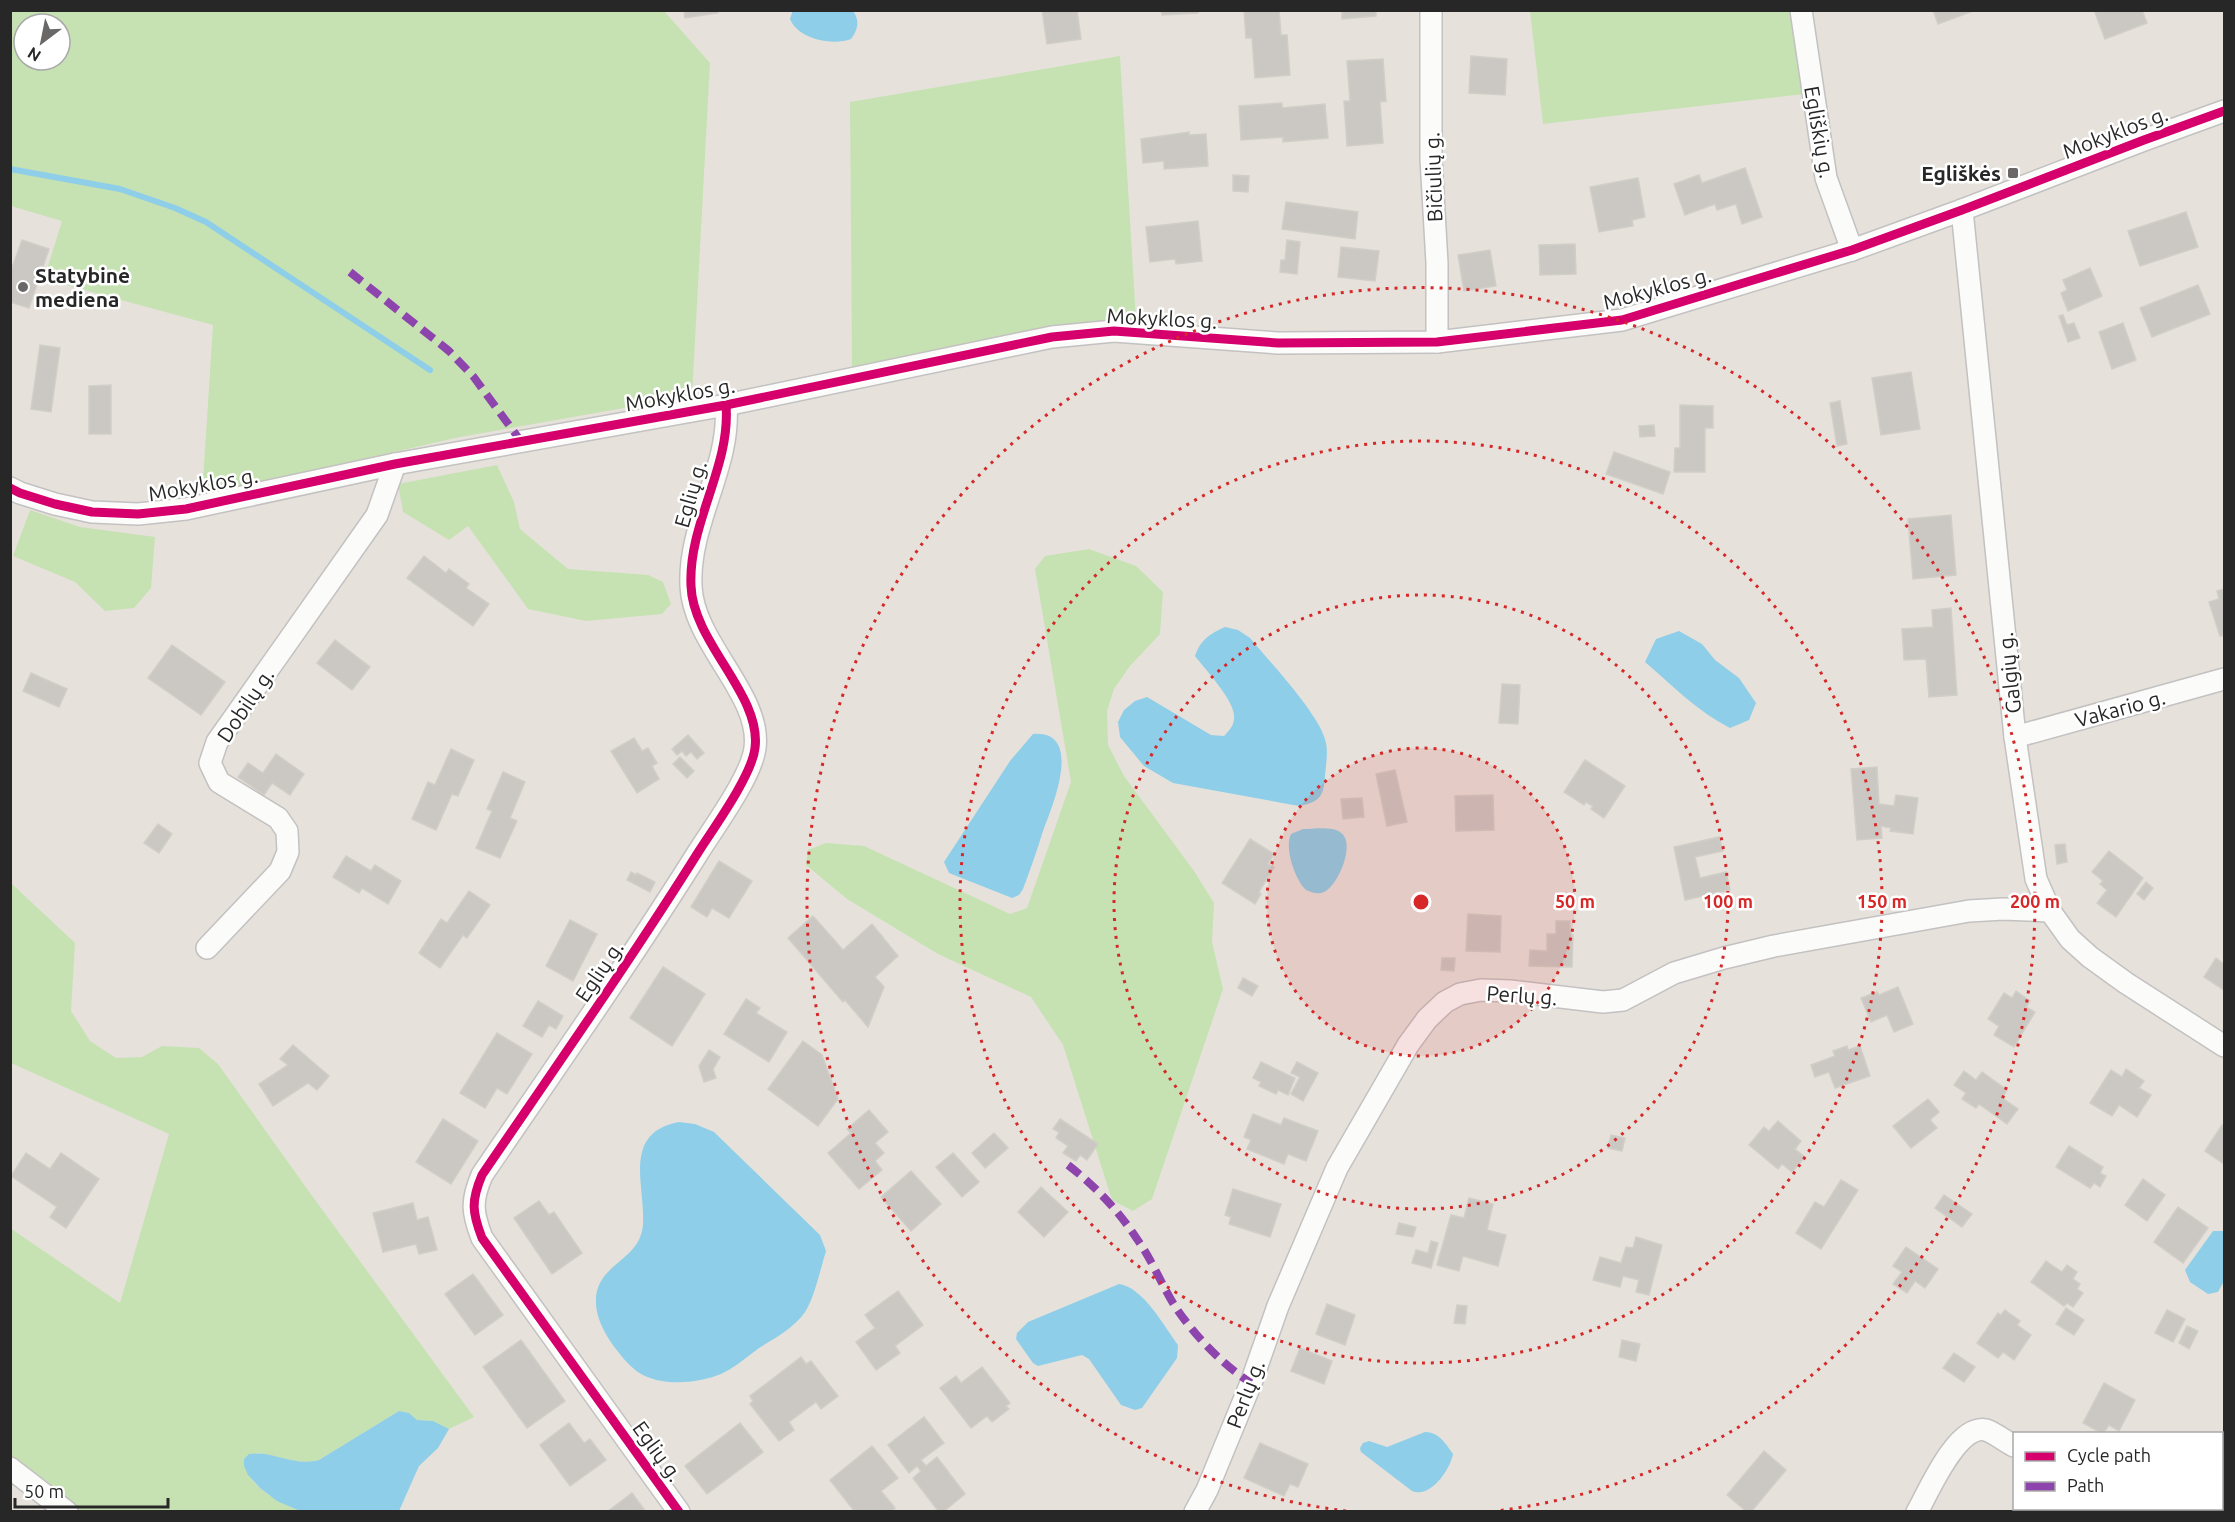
<svg xmlns="http://www.w3.org/2000/svg" width="2235" height="1522" viewBox="0 0 2235 1522" font-family="Ubuntu,sans-serif">
<style>
.green{fill:#c6e2b3;fill-rule:evenodd}
.water{fill:#8ecee8}
.lines{fill:none;stroke-linecap:round;stroke-linejoin:round}
.stream{stroke:#8ecee8;stroke-width:6}
.building{fill:#cbc8c3;stroke:#d1cec8;stroke-width:1.5}
.minor-casing{stroke:#c3c1c1;stroke-width:24}
.minor{stroke:#fbfbfa;stroke-width:21}
.quiet{stroke:#8e44ad;stroke-width:8;stroke-dasharray:15 8;stroke-linecap:butt}
.cycleway-casing{stroke:#fff;stroke-width:13}
.cycleway{stroke:#d6006c;stroke-width:9}
.ring{fill:none;stroke:#d62828;stroke-width:3;stroke-dasharray:3 6}
.poi-dot{fill:#6a6866;stroke:#fff;stroke-width:2}
.labels{text-anchor:middle;dominant-baseline:central;stroke-width:5;stroke-linejoin:round;paint-order:stroke}
.street-label{font-size:21px;fill:#272727;stroke:#fff}
.poi-label{font-size:21px;font-weight:bold;fill:#272727;stroke:#fff;text-anchor:end}
.centre{fill:#d62828;stroke:#fff;stroke-width:3}
.ring-label{font-size:18px;text-anchor:middle;font-weight:bold;fill:#d62828;stroke:#fff;stroke-width:5;stroke-linejoin:round;paint-order:stroke}
</style>
<rect width="100%" height="100%" fill="#e6e2db"/>
<g class="green">
<path d="M11 11H664L710 63 692 396 460 437 202 496 213 325 44 279 62 221 11 206ZM24 24H60V60H24Z"/>
<polygon points="1530,11 1790,11 1804,94 1543,124"/>
<polygon points="1120,56 1136,320 1076,323 1029,331 852,367 850,102"/>
<polygon points="497,465 514,502 520,529 568,569 648,575 663,582 671,604 662,614 586,621 528,609 468,526 449,540 403,512 398,484"/>
<polygon points="30,510 80,527 155,537 151,588 134,608 105,611 75,582 13,556"/>
<polygon points="1089,549 1136,566 1163,592 1160,634 1130,666 1114,689 1107,711 1108,745 1124,776 1194,871 1214,903 1212,942 1223,989 1152,1199 1133,1211 1112,1200 1063,1045 1031,997 938,954 847,899 806,865 808,850 826,843 864,846 1010,914 1027,908 1071,782 1035,569 1045,556"/>
<path d="M11 883 75 943 71 1011 90 1041 116 1058 142 1057 162 1046 199 1048 218 1064 310 1193 474 1417 449 1429 433 1421 417 1420 409 1413 399 1411 319 1460C297 1466 279 1456 258 1453L245 1459C244 1486 279 1502 300 1511H81L11 1458 10 1228 120 1303 169 1134 11 1063Z"/>
</g>
<g class="water">
<path d="M793 10 853 11C860 20 858 30 851 39 832 46 798 39 790 19Z"/>
<path d="M1225 627 1238 630 1250 638C1269 661 1322 717 1326 743 1328 753 1326 765 1325 775 1324 796 1320 802 1299 806L1173 783 1144 766 1120 737 1118 722 1124 710 1135 701 1147 697 1211 735 1224 736C1230 730 1235 724 1234 715 1233 699 1205 669 1195 656 1201 639 1210 634 1225 627Z"/>
<path d="M1679 631 1702 644 1715 660 1739 678 1756 703 1749 720 1730 728C1697 711 1673 686 1645 662L1656 639Z"/>
<path d="M1033 734C1085 730 1052 807 1043 831 1037 851 1030 870 1023 889L1019 895 1012 898 949 873 944 862 1010 761Z"/>
<path d="M1303 829C1313 829 1332 826 1340 832 1357 842 1338 886 1324 892 1318 895 1311 892 1306 890 1295 880 1284 847 1291 834Z"/>
<path d="M679 1122 695 1124 714 1132 820 1235 826 1251C821 1267 814 1299 805 1312 794 1328 775 1338 759 1348 747 1357 734 1368 721 1374 699 1383 667 1386 645 1376 633 1371 623 1358 615 1348 606 1336 596 1318 596 1303 594 1263 641 1262 643 1224 645 1184 622 1133 679 1122Z"/>
<polygon points="2213,1231 2224,1231 2224,1281 2218,1292 2208,1294 2190,1282 2185,1270"/>
<path d="M1119 1284C1143 1287 1164 1326 1178 1345L1177 1358 1142 1408 1135 1410 1121 1405 1089 1359 1082 1355 1038 1366 1033 1363 1016 1339 1017 1333 1028 1322Z"/>
<path d="M399 1411 409 1413 417 1420 433 1421 449 1429 438 1448 419 1466 399 1511H300L277 1501 260 1488 248 1475 244 1466V1459L249 1454C273 1450 294 1467 319 1460Z"/>
<path d="M1425 1432C1439 1432 1446 1444 1453 1454 1450 1470 1430 1499 1412 1491L1361 1452 1360 1448 1363 1443 1369 1441 1387 1447Z"/>
</g>
<g class="lines">
<polyline class="stream" points="10,169 120,189 175,208 206,222 430,370"/>
</g>
<g class="building">
<polygon points="684,10 717,10 718,13 685,18"/>
<polygon points="1042,10 1077,10 1081,39 1047,44"/>
<polygon points="1161,10 1198,10 1198,13 1162,15"/>
<polygon points="1244,10 1279,10 1281,35 1287,35 1290,75 1255,78 1252,38 1246,38"/>
<polygon points="1342,10 1376,10 1376,16 1342,19"/>
<polygon points="1933,10 1976,10 1938,24"/>
<polygon points="2094,10 2142,10 2147,23 2105,39"/>
<polygon points="1471,56 1507,59 1505,95 1469,93"/>
<polygon points="1383,59 1386,101 1380,102 1383,143 1347,146 1344,101 1350,101 1347,61"/>
<polygon points="1282,103 1282,108 1325,104 1328,138 1283,142 1283,137 1241,140 1239,106"/>
<polygon points="1189,132 1189,135 1206,134 1208,166 1164,169 1164,161 1143,163 1141,139"/>
<polygon points="1745,168 1762,217 1742,224 1736,204 1717,210 1715,204 1685,215 1674,184 1699,175 1702,183"/>
<polygon points="1233,175 1249,176 1248,192 1233,191"/>
<polygon points="1638,178 1645,217 1632,220 1633,226 1599,232 1590,187"/>
<polygon points="1286,202 1358,212 1355,239 1282,229"/>
<polygon points="2186,212 2198,247 2140,266 2128,231"/>
<polygon points="1198,221 1202,261 1176,264 1175,259 1150,262 1146,227"/>
<polygon points="22,240 49,249 29,308 10,302 10,273"/>
<polygon points="1287,240 1300,242 1297,274 1280,272 1281,260 1285,260"/>
<polygon points="1575,244 1576,274 1540,275 1539,245"/>
<polygon points="1341,247 1379,251 1375,281 1338,277"/>
<polygon points="1490,250 1496,286 1464,291 1458,255"/>
<polygon points="2090,268 2102,296 2068,311 2061,293 2067,290 2063,280"/>
<polygon points="2198,285 2210,314 2152,337 2140,308"/>
<polygon points="2063,315 2067,325 2074,323 2080,338 2068,342 2059,316"/>
<polygon points="2123,323 2136,360 2112,369 2099,332"/>
<polygon points="40,345 60,348 51,412 31,409"/>
<polygon points="1911,372 1920,429 1881,435 1872,378"/>
<polygon points="111,385 111,434 89,434 89,386"/>
<polygon points="1840,401 1847,444 1837,446 1830,403"/>
<polygon points="1680,405 1713,406 1713,428 1705,428 1705,472 1674,472 1675,448 1680,448"/>
<polygon points="1654,425 1655,436 1640,437 1639,426"/>
<polygon points="1614,452 1670,472 1663,494 1606,474"/>
<polygon points="1951,515 1956,575 1913,579 1908,519"/>
<polygon points="424,556 446,573 449,569 469,584 466,588 489,604 473,626 407,578"/>
<polygon points="2224,589 2224,635 2220,636 2209,602 2219,599 2217,591"/>
<polygon points="1951,608 1957,695 1929,697 1926,659 1904,660 1902,629 1933,627 1932,610"/>
<polygon points="335,640 370,667 352,690 317,663"/>
<polygon points="172,645 225,682 201,715 148,678"/>
<polygon points="31,673 67,689 59,707 23,691"/>
<polygon points="1502,684 1520,685 1518,724 1499,723"/>
<polygon points="688,735 704,753 697,759 691,752 686,756 682,751 677,755 672,749"/>
<polygon points="634,738 642,751 648,748 657,763 652,766 659,779 637,793 611,751"/>
<polygon points="451,749 474,760 458,796 452,794 436,830 412,819 428,782 435,785"/>
<polygon points="276,754 304,774 290,795 272,783 264,795 238,777 248,763 263,773"/>
<polygon points="680,757 694,771 687,778 673,764"/>
<polygon points="1585,760 1625,786 1604,818 1591,809 1593,806 1586,802 1584,805 1564,792"/>
<polygon points="1877,767 1879,804 1894,806 1896,795 1918,798 1913,834 1890,831 1891,828 1881,826 1882,838 1857,840 1851,769"/>
<polygon points="1395,770 1407,822 1387,826 1376,774"/>
<polygon points="503,772 525,782 510,818 517,821 500,858 476,848 492,811 487,809"/>
<polygon points="1493,795 1494,830 1456,831 1455,796"/>
<polygon points="1362,798 1364,817 1343,819 1341,799"/>
<polygon points="158,824 172,834 159,853 144,843"/>
<polygon points="1719,837 1723,851 1695,857 1700,878 1726,872 1730,890 1685,900 1674,847"/>
<polygon points="1250,839 1274,854 1268,864 1274,867 1259,892 1261,894 1255,904 1222,883"/>
<polygon points="2065,844 2067,862 2057,864 2055,845"/>
<polygon points="2109,851 2143,878 2116,917 2097,903 2107,890 2100,884 2103,881 2092,872"/>
<polygon points="346,856 371,871 375,865 401,881 388,904 362,888 359,893 333,877"/>
<polygon points="719,861 752,881 729,918 712,908 707,917 691,907"/>
<polygon points="631,872 636,875 637,873 655,882 650,892 627,880"/>
<polygon points="2146,882 2153,888 2144,900 2137,894"/>
<polygon points="469,891 490,905 467,938 463,935 440,968 419,953 441,919 447,923"/>
<polygon points="1468,914 1501,916 1500,952 1466,951"/>
<polygon points="813,916 843,950 872,924 898,956 875,977 884,987 868,1027 845,1000 843,1002 788,938"/>
<polygon points="570,920 597,934 573,981 546,966"/>
<polygon points="1556,921 1570,921 1570,934 1573,935 1572,967 1529,966 1530,950 1547,951 1547,934 1556,934"/>
<polygon points="1442,958 1455,958 1454,971 1441,970"/>
<polygon points="2216,958 2224,964 2224,990 2204,977"/>
<polygon points="663,967 705,994 672,1046 630,1018"/>
<polygon points="1243,978 1258,986 1252,996 1238,988"/>
<polygon points="1898,987 1913,1024 1894,1032 1887,1015 1871,1022 1861,998 1877,992 1879,995"/>
<polygon points="2016,991 2030,1001 2026,1007 2035,1012 2014,1047 1994,1035 1999,1026 1988,1019 2004,993 2012,998"/>
<polygon points="746,999 760,1008 756,1013 787,1032 769,1062 724,1034"/>
<polygon points="538,1001 563,1016 556,1029 549,1025 542,1037 523,1026"/>
<polygon points="497,1033 532,1054 507,1094 497,1088 485,1108 460,1093"/>
<polygon points="803,1041 822,1055 838,1099 818,1126 768,1089"/>
<polygon points="293,1045 329,1076 317,1090 308,1083 273,1106 259,1084 288,1065 280,1059"/>
<polygon points="1847,1046 1848,1050 1860,1046 1870,1076 1835,1088 1829,1072 1815,1077 1811,1065 1835,1056 1833,1051"/>
<polygon points="709,1050 720,1057 713,1069 716,1078 704,1082 699,1066"/>
<polygon points="1261,1062 1295,1078 1288,1095 1278,1090 1276,1094 1259,1086 1261,1082 1253,1078"/>
<polygon points="1297,1062 1318,1073 1303,1101 1291,1094 1300,1077 1291,1073"/>
<polygon points="2126,1069 2144,1081 2139,1088 2151,1095 2137,1117 2119,1105 2112,1116 2090,1103 2111,1070 2122,1077"/>
<polygon points="1964,1071 1976,1080 1982,1072 2007,1090 2002,1098 2018,1109 2007,1124 1979,1104 1976,1108 1962,1099 1966,1093 1954,1085"/>
<polygon points="1928,1099 1939,1112 1930,1120 1937,1128 1911,1148 1893,1126"/>
<polygon points="869,1110 888,1132 875,1143 884,1153 875,1161 882,1170 859,1189 828,1153 851,1133 847,1129"/>
<polygon points="1253,1114 1281,1125 1284,1118 1318,1131 1306,1161 1288,1154 1284,1164 1247,1149 1251,1140 1244,1137"/>
<polygon points="443,1119 478,1141 451,1184 416,1162"/>
<polygon points="1060,1119 1098,1144 1087,1160 1080,1155 1076,1161 1063,1153 1068,1146 1056,1138 1059,1132 1053,1129"/>
<polygon points="1778,1121 1801,1141 1795,1149 1805,1157 1792,1172 1782,1164 1778,1169 1749,1145 1764,1127 1769,1131"/>
<polygon points="2222,1125 2224,1127 2224,1164 2205,1151"/>
<polygon points="994,1133 1008,1148 985,1168 972,1153"/>
<polygon points="1611,1135 1625,1138 1622,1151 1608,1148"/>
<polygon points="2069,1146 2103,1167 2100,1173 2106,1176 2100,1187 2094,1183 2090,1188 2056,1167"/>
<polygon points="26,1153 50,1169 61,1153 99,1179 66,1228 50,1217 57,1207 11,1176"/>
<polygon points="953,1153 979,1182 962,1197 936,1167"/>
<polygon points="911,1171 941,1204 911,1231 881,1197"/>
<polygon points="2143,1179 2165,1195 2147,1221 2125,1205"/>
<polygon points="1841,1180 1858,1190 1821,1249 1796,1233 1815,1202 1824,1207"/>
<polygon points="1041,1187 1068,1212 1044,1237 1018,1212"/>
<polygon points="1233,1189 1281,1204 1270,1237 1229,1224 1231,1217 1225,1215"/>
<polygon points="1944,1195 1972,1214 1962,1227 1935,1208"/>
<polygon points="1469,1198 1493,1204 1487,1230 1506,1235 1498,1266 1463,1256 1459,1271 1437,1265 1451,1215 1464,1218"/>
<polygon points="539,1201 549,1215 554,1212 582,1253 552,1274 514,1218"/>
<polygon points="413,1203 417,1220 428,1217 437,1250 419,1254 416,1244 383,1252 373,1213"/>
<polygon points="2178,1207 2208,1228 2183,1263 2154,1242"/>
<polygon points="1399,1223 1416,1227 1413,1237 1396,1234"/>
<polygon points="1636,1237 1662,1245 1649,1295 1636,1292 1639,1280 1623,1276 1620,1287 1593,1280 1600,1257 1621,1263 1626,1247 1633,1248"/>
<polygon points="1431,1241 1438,1243 1431,1268 1412,1263 1416,1250 1428,1253"/>
<polygon points="1906,1247 1938,1269 1925,1288 1915,1281 1907,1293 1893,1284 1902,1272 1893,1266"/>
<polygon points="2046,1261 2062,1272 2067,1265 2077,1272 2073,1279 2080,1284 2077,1289 2083,1293 2073,1307 2067,1303 2064,1306 2031,1282"/>
<polygon points="473,1274 503,1315 475,1335 445,1294"/>
<polygon points="898,1291 923,1325 895,1346 900,1353 876,1370 856,1342 875,1328 865,1315"/>
<polygon points="1327,1304 1355,1315 1345,1345 1316,1334"/>
<polygon points="1457,1305 1467,1306 1465,1324 1454,1323"/>
<polygon points="2066,1308 2084,1320 2074,1335 2056,1324"/>
<polygon points="2005,1310 2020,1321 2017,1325 2031,1335 2014,1360 2003,1352 1998,1358 1977,1343 1998,1313 2001,1315"/>
<polygon points="2167,1310 2185,1319 2173,1342 2155,1333"/>
<polygon points="2187,1326 2198,1331 2189,1349 2179,1343"/>
<polygon points="521,1340 565,1401 527,1428 483,1367"/>
<polygon points="1622,1340 1640,1344 1636,1361 1619,1357"/>
<polygon points="1300,1348 1332,1361 1324,1384 1291,1371"/>
<polygon points="1954,1353 1975,1367 1964,1382 1943,1368"/>
<polygon points="801,1357 806,1364 811,1361 838,1396 821,1409 816,1402 789,1422 794,1430 779,1441 750,1404 753,1401 750,1396"/>
<polygon points="982,1367 1010,1403 1006,1406 1009,1409 992,1422 987,1416 971,1428 940,1388 956,1376 961,1383"/>
<polygon points="2104,1383 2135,1400 2119,1431 2109,1425 2103,1434 2083,1423"/>
<polygon points="924,1417 944,1443 921,1460 926,1466 937,1457 965,1494 943,1512 939,1512 913,1478 921,1471 917,1466 909,1473 888,1445"/>
<polygon points="569,1423 584,1443 590,1439 606,1460 570,1486 540,1445"/>
<polygon points="740,1423 763,1452 707,1494 685,1466"/>
<polygon points="1260,1443 1308,1464 1298,1487 1290,1484 1284,1496 1244,1478"/>
<polygon points="872,1446 898,1478 881,1491 895,1508 891,1512 855,1512 830,1480"/>
<polygon points="1764,1451 1786,1470 1751,1512 1747,1512 1727,1495"/>
<polygon points="632,1493 646,1512 607,1512"/>
</g>
<g class="lines">
<defs>
<g id="minor">
<polyline points="1431,10 1431,159 1437,263 1437,342"/>
<polyline points="1801,10 1826,178 1852,250"/>
<polyline points="1962,210 2015,737 2036,879 2050,911 2070,939 2090,957 2126,983 2224,1046"/>
<polyline points="10,488 20,493 55,504 92,512 138,514 186,509 395,464 726,405 1052,337 1114,331 1278,343 1437,342 1622,320 1852,250 1962,210 2144,140 2224,111"/>
<polyline points="2015,737 2224,679"/>
<polyline points="207,948 280,871 288,852 287,831 278,818 219,782 210,763 217,742 377,515 395,464"/>
<polyline points="10,1468 67,1512"/>
<polyline points="2129,1508 2135,1512"/>
<path d="M679 1512 482 1238C472 1212 471 1201 482 1175 555 1068 630 961 699 851 715 826 752 775 755 748 762 695 693 643 691 586 688 523 731 467 726 405"/>
<polyline points="1195,1512 1207,1490 1251,1383 1278,1306 1337,1168 1408,1045 1427,1019 1445,1002 1460,994 1481,990 1510,991 1603,1002 1623,1000 1674,973 1724,958 1774,946 1969,911 2003,909 2050,911"/>
<path d="M1917 1512C1929 1491 1957 1424 1986 1430 1995 1433 2006 1442 2014 1446"/>
</g>
</defs>
<use href="#minor" class="minor-casing"/>
<use href="#minor" class="minor"/>
<g class="quiet">
<polyline points="350,272 449,351 473,376 520,440"/>
<path d="M1068 1165C1095 1186 1118 1210 1137 1239 1155 1264 1165 1295 1184 1319 1202 1343 1225 1366 1251 1383"/>
</g>
<defs>
<g id="cycleway">
<polyline points="10,488 20,493 55,504 92,512 138,514 186,509 395,464 726,405 1052,337 1114,331 1278,343 1437,342 1622,320 1852,250 1962,210 2144,140 2224,111"/>
<path d="M679 1512 482 1238C472 1212 471 1201 482 1175 555 1068 630 961 699 851 715 826 752 775 755 748 762 695 693 643 691 586 688 523 731 467 726 405"/>
</g>
</defs>
<use href="#cycleway" class="cycleway-casing"/>
<use href="#cycleway" class="cycleway"/>
</g>
<circle cx="1421" cy="902" r="154" fill="#d62828" fill-opacity=".12"/>
<g class="ring">
<circle cx="1421" cy="902" r="154"/>
<circle cx="1421" cy="902" r="307"/>
<circle cx="1421" cy="902" r="461"/>
<path d="M1346 1511A614 614 0 1 1 1496 1511"/>
</g>
<g class="poi-dot">
<rect x="2007" y="167" width="12" height="12" rx="3"/>
<circle cx="23" cy="287" r="6"/>
</g>
<g class="labels">
<g class="street-label">
<text transform="translate(1820 132) rotate(80)">Egliškių g.</text>
<text transform="translate(2115 132) rotate(-21)">Mokyklos g.</text>
<text transform="translate(1433 177) rotate(-92)">Bičiulių g.</text>
<text transform="translate(1657 288) rotate(-15)">Mokyklos g.</text>
<text transform="translate(1162 318) rotate(3)">Mokyklos g.</text>
<text transform="translate(680 394) rotate(-10)">Mokyklos g.</text>
<text transform="translate(203 484) rotate(-10)">Mokyklos g.</text>
<text transform="translate(690 494) rotate(-74)">Eglių g.</text>
<text transform="translate(2009 673) rotate(-96)">Galgių g.</text>
<text transform="translate(245 705) rotate(-56)">Dobilų g.</text>
<text transform="translate(2120 708) rotate(-15)">Vakario g.</text>
<text transform="translate(599 971) rotate(-56)">Eglių g.</text>
<text transform="translate(1522 995) rotate(4)">Perlų g.</text>
<text transform="translate(1245 1394) rotate(-69)">Perlų g.</text>
<text transform="translate(658 1451) rotate(54)">Eglių g.</text>
</g>
<g class="poi-label">
<text x="2001" y="173">Egliškės</text>
<text x="35" y="275" text-anchor="start">Statybinė<tspan x="35" dy="24">mediena</tspan></text>
</g>
</g>
<circle cx="1421" cy="902" r="9" class="centre"/>
<g class="ring-label">
<text x="1575" y="908">50 m</text>
<text x="1728" y="908">100 m</text>
<text x="1882" y="908">150 m</text>
<text x="2035" y="908">200 m</text>
</g>
<rect width="2235" height="1522" fill="none" stroke="#272727" stroke-width="24"/>
<rect x="2013" y="1432" width="210" height="78" fill="#ffffff" stroke="#a9a9a9" stroke-width="1.5"/>
<rect x="2025" y="1452" width="30" height="9" fill="#d6006c" stroke="#a9a9a9" stroke-width="1.5"/>
<text x="2067" y="1462" font-size="18" fill="#272727">Cycle path</text>
<rect x="2025" y="1482" width="30" height="9" fill="#8e44ad" stroke="#a9a9a9" stroke-width="1.5"/>
<text x="2067" y="1492" font-size="18" fill="#272727">Path</text>
<g transform="translate(42 42) rotate(212)"><circle r="28" fill="#ffffff" stroke="#a9a9a9" stroke-width="1.5"/>
<path d="M0-4.5L10 22L0 15L-10 22Z" fill="#6a6866"/>
<text y="-9" font-size="16" font-weight="bold" text-anchor="middle" fill="#272727">N</text>
</g>
<path d="M15 1498v9h153v-9" fill="none" stroke="#272727" stroke-width="3"/>
<text x="24" y="1498" font-size="18" fill="#272727" stroke="#ffffff" stroke-width="4.5" paint-order="stroke">50 m</text>
</svg>
